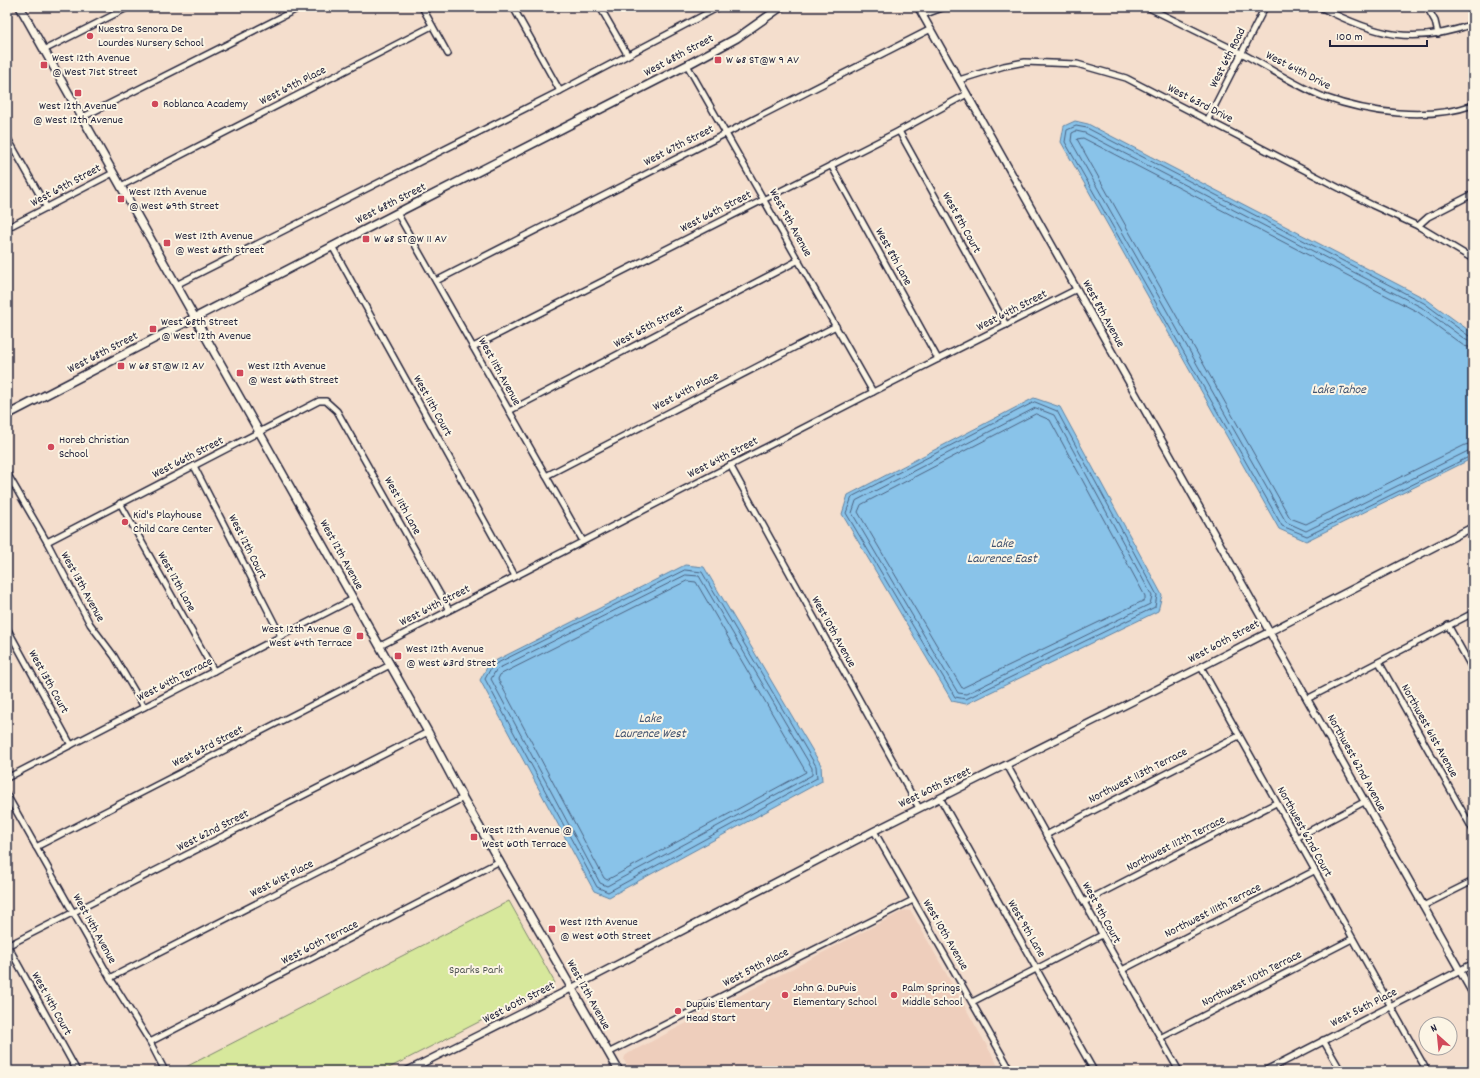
<svg xmlns="http://www.w3.org/2000/svg" width="1480" height="1078" viewBox="0 0 1480 1078" font-family="Dekko,sans-serif">
<style>
.built{fill:#eecebc}
.green{fill:#d7e89c;stroke:#7c856c}
.water{fill:#89c3e9;stroke:#6083a3}
.lines{fill:none;stroke-linecap:round;stroke-linejoin:round}
.shore{stroke:#4b6281;stroke-width:1}
.minor-casing{stroke:#22223b;stroke-width:8}
.tertiary-casing{stroke:#22223b;stroke-width:9}
.secondary-casing{stroke:#22223b;stroke-width:10}
.minor{stroke:#fcf5e5;stroke-width:5}
.tertiary{stroke:#fcf5e5;stroke-width:6}
.secondary{stroke:#fcf5e5;stroke-width:7}
.poi-dot{fill:#d1495b;stroke:#fcf5e5;stroke-width:1.5}
.labels{text-anchor:middle;dominant-baseline:central;stroke-width:4;stroke-linejoin:round;paint-order:stroke}
.poi-label{font-size:12px;fill:#22223b;stroke:#fcf5e5;text-anchor:start}
.street-label{font-size:12px;fill:#22223b;stroke:#fcf5e5}
.park-label{font-size:12px;fill:#4f5453;stroke:#fcf5e5}
.water-label{font-size:13px;font-style:italic;fill:#41526f;stroke:#fcf5e5}
</style>
<rect width="100%" height="100%" fill="#f4decd"/>
<filter id="ink" filterUnits="userSpaceOnUse"><feTurbulence type="fractalNoise" baseFrequency=".025" numOctaves="2"/><feDisplacementMap in="SourceGraphic" scale="8" xChannelSelector="R" yChannelSelector="G"/><feConvolveMatrix kernelMatrix="1 2 1 2 8 2 1 2 1" color-interpolation-filters="sRGB"/></filter>
<g filter="url(#ink)">
<polygon class="built" points="905,910 911,911 1001,1071 630,1071 624,1060 625,1056 629,1053"/>
<polygon class="green" points="509,901 555,983 383,1071 178,1071"/>
<g class="water">
<polygon points="1075,121 1088,124 1426,299 1471,332 1473,335 1473,458 1306,541 1279,529 1061,142 1064,126"/>
<polygon points="1034,398 1060,407 1162,595 1158,611 966,704 952,701 842,514 848,495"/>
<polygon points="685,565 704,567 821,765 822,781 609,897 594,891 480,680 489,664"/>
</g>
<g class="lines">
<g class="shore">
<polyline points="1473,337 1469,336 1424,303 1087,128 1076,126 1067,130 1065,142 1282,526 1307,536 1473,455"/>
<polyline points="1473,342 1466,340 1421,307 1085,133 1076,131 1072,133 1071,141 1286,522 1306,531 1468,451 1473,450"/>
<polyline points="1473,348 1464,346 1418,312 1083,138 1077,139 1290,518 1306,524 1465,445 1473,443"/>
<polygon points="1035,402 1057,411 1157,595 1155,607 966,699 955,697 846,513 852,497"/>
<polygon points="1036,408 1054,415 1152,596 1150,604 966,694 958,693 852,513 856,501"/>
<polygon points="1036,414 1050,420 1145,596 1145,600 962,688 858,512 861,505"/>
<polygon points="685,570 702,572 816,766 817,778 608,892 597,887 485,679 492,666"/>
<polygon points="686,575 699,576 812,768 812,775 607,886 600,883 491,679 496,670"/>
<polygon points="687,581 696,582 806,772 607,880 604,878 498,679 500,675"/>
</g>
<defs>
<g id="minor">
<polyline points="422,7 448,54"/>
<polyline points="513,7 560,91"/>
<polyline points="600,7 627,54"/>
<path d="M1147 7C1179 23 1211 38 1243 54 1268 67 1298 87 1324 97 1368 113 1428 121 1473 105"/>
<path d="M1320 7C1375 35 1413 46 1473 24"/>
<polyline points="1427,7 1435,21 1438,34"/>
<polyline points="923,15 945,7"/>
<polyline points="44,50 129,7"/>
<polyline points="687,65 873,392"/>
<polyline points="959,80 1004,66 1025,62 1077,64 1126,78 1372,205 1418,226 1473,259"/>
<polyline points="83,117 301,7"/>
<polyline points="1208,119 1265,7"/>
<polyline points="899,131 1006,325"/>
<polyline points="7,137 47,208"/>
<polyline points="831,165 938,359"/>
<polyline points="121,186 432,26"/>
<polyline points="397,213 583,541"/>
<polyline points="1418,226 1428,217 1473,194"/>
<polyline points="7,228 113,173"/>
<polyline points="332,246 515,576"/>
<polyline points="436,281 931,29"/>
<polyline points="176,285 560,91 719,7"/>
<polyline points="473,347 899,131 967,94"/>
<polyline points="509,411 799,260"/>
<polyline points="730,465 919,808"/>
<polyline points="194,466 281,636"/>
<polyline points="7,473 47,542 90,624 114,656 144,707"/>
<polyline points="546,476 836,326"/>
<polyline points="120,503 214,671"/>
<polyline points="47,542 319,401 326,401 337,411 449,610"/>
<polyline points="1448,625 1473,670"/>
<polyline points="7,628 71,745"/>
<polyline points="380,646 873,392 1077,289"/>
<polyline points="1379,662 1473,830"/>
<polyline points="1201,667 1427,1071"/>
<polyline points="1307,699 1473,613"/>
<polyline points="1007,765 1179,1071"/>
<polyline points="7,778 353,599"/>
<polyline points="7,795 110,978 150,1042 165,1071"/>
<polyline points="940,798 1094,1071"/>
<polyline points="874,831 1011,1071"/>
<polyline points="1046,835 1239,736"/>
<polyline points="1296,838 1364,802"/>
<polyline points="36,847 390,665"/>
<polyline points="1084,902 1276,803"/>
<polyline points="1423,906 1473,881"/>
<polyline points="7,946 428,732"/>
<polyline points="8,946 77,1071"/>
<polyline points="1122,970 1314,871"/>
<polyline points="110,978 463,798"/>
<polyline points="972,1002 1102,935"/>
<polyline points="1160,1038 1352,939"/>
<polyline points="1323,1040 1341,1071"/>
<polyline points="150,1042 500,861"/>
<polyline points="608,1053 913,900"/>
</g>
<g id="tertiary">
<polyline points="918,7 1473,994"/>
<polyline points="407,1071 572,988 874,831 1201,667 1473,527"/>
<polyline points="1265,1071 1473,964"/>
</g>
<g id="secondary">
<polyline points="20,7 428,732 463,798 619,1071"/>
<polyline points="7,415 397,213 687,65 737,38 781,7"/>
</g>
</defs>
<use href="#minor" class="minor-casing"/>
<use href="#tertiary" class="tertiary-casing"/>
<use href="#secondary" class="secondary-casing"/>
<use href="#minor" class="minor"/>
<use href="#tertiary" class="tertiary"/>
<use href="#secondary" class="secondary"/>
</g>
</g>
<g class="poi-dot">
<circle cx="90" cy="36" r="4"/>
<rect x="714" y="56" width="8" height="8" rx="2"/>
<rect x="40" y="61" width="8" height="8" rx="2"/>
<rect x="74" y="89" width="8" height="8" rx="2"/>
<circle cx="155" cy="104" r="4"/>
<rect x="117" y="195" width="8" height="8" rx="2"/>
<rect x="362" y="235" width="8" height="8" rx="2"/>
<rect x="163" y="239" width="8" height="8" rx="2"/>
<rect x="149" y="325" width="8" height="8" rx="2"/>
<rect x="117" y="362" width="8" height="8" rx="2"/>
<rect x="236" y="369" width="8" height="8" rx="2"/>
<circle cx="51" cy="447" r="4"/>
<circle cx="125" cy="522" r="4"/>
<rect x="356" y="632" width="8" height="8" rx="2"/>
<rect x="394" y="652" width="8" height="8" rx="2"/>
<rect x="470" y="833" width="8" height="8" rx="2"/>
<rect x="548" y="925" width="8" height="8" rx="2"/>
<circle cx="785" cy="995" r="4"/>
<circle cx="894" cy="995" r="4"/>
<circle cx="678" cy="1011" r="4"/>
</g>
<g class="labels">
<g class="poi-label">
<text x="98" y="29">Nuestra Senora De<tspan x="98" dy="14">Lourdes Nursery School</tspan></text>
<text x="52" y="58">West 12th Avenue<tspan x="52" dy="14">@ West 71st Street</tspan></text>
<text x="726" y="60">W 68 ST@W 9 AV</text>
<text x="163" y="104">Roblanca Academy</text>
<text x="78" y="106" text-anchor="middle">West 12th Avenue<tspan x="78" dy="14">@ West 12th Avenue</tspan></text>
<text x="129" y="192">West 12th Avenue<tspan x="129" dy="14">@ West 69th Street</tspan></text>
<text x="175" y="236">West 12th Avenue<tspan x="175" dy="14">@ West 68th Street</tspan></text>
<text x="374" y="239">W 68 ST@W 11 AV</text>
<text x="161" y="322">West 68th Street<tspan x="161" dy="14">@ West 12th Avenue</tspan></text>
<text x="129" y="366">W 68 ST@W 12 AV</text>
<text x="248" y="366">West 12th Avenue<tspan x="248" dy="14">@ West 66th Street</tspan></text>
<text x="59" y="440">Horeb Christian<tspan x="59" dy="14">School</tspan></text>
<text x="133" y="515">Kid's Playhouse<tspan x="133" dy="14">Child Care Center</tspan></text>
<text x="352" y="629" text-anchor="end">West 12th Avenue @<tspan x="352" dy="14">West 64th Terrace</tspan></text>
<text x="406" y="649">West 12th Avenue<tspan x="406" dy="14">@ West 63rd Street</tspan></text>
<text x="482" y="830">West 12th Avenue @<tspan x="482" dy="14">West 60th Terrace</tspan></text>
<text x="560" y="922">West 12th Avenue<tspan x="560" dy="14">@ West 60th Street</tspan></text>
<text x="793" y="988">John G. DuPuis<tspan x="793" dy="14">Elementary School</tspan></text>
<text x="902" y="988">Palm Springs<tspan x="902" dy="14">Middle School</tspan></text>
<text x="686" y="1004">Dupuis Elementary<tspan x="686" dy="14">Head Start</tspan></text>
</g>
<g class="street-label">
<text transform="translate(679 56) rotate(-28)">West 68th Street</text>
<text transform="translate(1228 58) rotate(-63)">West 6th Road</text>
<text transform="translate(1298 71) rotate(27)">West 64th Drive</text>
<text transform="translate(293 86) rotate(-27)">West 69th Place</text>
<text transform="translate(1200 104) rotate(27)">West 63rd Drive</text>
<text transform="translate(679 146) rotate(-27)">West 67th Street</text>
<text transform="translate(66 186) rotate(-28)">West 69th Street</text>
<text transform="translate(391 204) rotate(-27)">West 68th Street</text>
<text transform="translate(716 212) rotate(-27)">West 66th Street</text>
<text transform="translate(790 223) rotate(61)">West 9th Avenue</text>
<text transform="translate(961 223) rotate(61)">West 8th Court</text>
<text transform="translate(893 257) rotate(61)">West 8th Lane</text>
<text transform="translate(1012 311) rotate(-27)">West 64th Street</text>
<text transform="translate(1103 314) rotate(61)">West 8th Avenue</text>
<text transform="translate(649 327) rotate(-28)">West 65th Street</text>
<text transform="translate(103 353) rotate(-27)">West 68th Street</text>
<text transform="translate(499 372) rotate(61)">West 11th Avenue</text>
<text transform="translate(686 392) rotate(-27)">West 64th Place</text>
<text transform="translate(432 406) rotate(61)">West 11th Court</text>
<text transform="translate(188 458) rotate(-27)">West 66th Street</text>
<text transform="translate(723 458) rotate(-27)">West 64th Street</text>
<text transform="translate(402 506) rotate(61)">West 11th Lane</text>
<text transform="translate(247 547) rotate(63)">West 12th Court</text>
<text transform="translate(341 555) rotate(61)">West 12th Avenue</text>
<text transform="translate(176 582) rotate(61)">West 12th Lane</text>
<text transform="translate(82 587) rotate(61)">West 13th Avenue</text>
<text transform="translate(435 606) rotate(-27)">West 64th Street</text>
<text transform="translate(833 632) rotate(61)">West 10th Avenue</text>
<text transform="translate(1224 642) rotate(-28)">West 60th Street</text>
<text transform="translate(175 680) rotate(-27)">West 64th Terrace</text>
<text transform="translate(48 682) rotate(61)">West 13th Court</text>
<text transform="translate(1429 731) rotate(61)">Northwest 61st Avenue</text>
<text transform="translate(208 747) rotate(-27)">West 63rd Street</text>
<text transform="translate(1356 763) rotate(61)">Northwest 62nd Avenue</text>
<text transform="translate(1138 776) rotate(-27)">Northwest 113th Terrace</text>
<text transform="translate(935 788) rotate(-26)">West 60th Street</text>
<text transform="translate(213 831) rotate(-27)">West 62nd Street</text>
<text transform="translate(1304 832) rotate(61)">Northwest 62nd Court</text>
<text transform="translate(1176 844) rotate(-27)">Northwest 112th Terrace</text>
<text transform="translate(282 879) rotate(-27)">West 61st Place</text>
<text transform="translate(1213 911) rotate(-27)">Northwest 111th Terrace</text>
<text transform="translate(1101 913) rotate(61)">West 9th Court</text>
<text transform="translate(94 929) rotate(61)">West 14th Avenue</text>
<text transform="translate(1026 929) rotate(60)">West 9th Lane</text>
<text transform="translate(945 935) rotate(60)">West 10th Avenue</text>
<text transform="translate(320 943) rotate(-27)">West 60th Terrace</text>
<text transform="translate(756 968) rotate(-27)">West 59th Place</text>
<text transform="translate(1252 979) rotate(-27)">Northwest 110th Terrace</text>
<text transform="translate(588 995) rotate(61)">West 12th Avenue</text>
<text transform="translate(519 1003) rotate(-27)">West 60th Street</text>
<text transform="translate(51 1004) rotate(61)">West 14th Court</text>
<text transform="translate(1364 1008) rotate(-27)">West 56th Place</text>
</g>
<g class="park-label">
<text x="476" y="970">Sparks Park</text>
</g>
<g class="water-label">
<text x="1339" y="390">Lake Tahoe</text>
<text x="1002" y="544">Lake<tspan x="1002" dy="15">Laurence East</tspan></text>
<text x="650" y="719">Lake<tspan x="650" dy="15">Laurence West</tspan></text>
</g>
</g>
<rect width="1480" height="1078" fill="none" stroke="#fcf5e5" stroke-width="24"/>
<rect x="12" y="12" width="1456" height="1054" fill="none" stroke="#22223b" stroke-width="1.5" filter="url(#ink)"/>
<g transform="translate(1438 1036) rotate(333)"><circle r="19" fill="#fcf5e5" stroke="#a5a1a1"/>
<path d="M0-3L7 15L0 10L-7 15Z" fill="#d1495b"/>
<text y="-6" font-size="11" font-weight="bold" text-anchor="middle" fill="#22223b">N</text>
</g>
<path d="M1330 40v6h97v-6" fill="none" stroke="#22223b" stroke-width="2"/>
<text x="1336" y="40" font-size="12" fill="#22223b" stroke="#fcf5e5" stroke-width="3" paint-order="stroke">100 m</text>
</svg>
